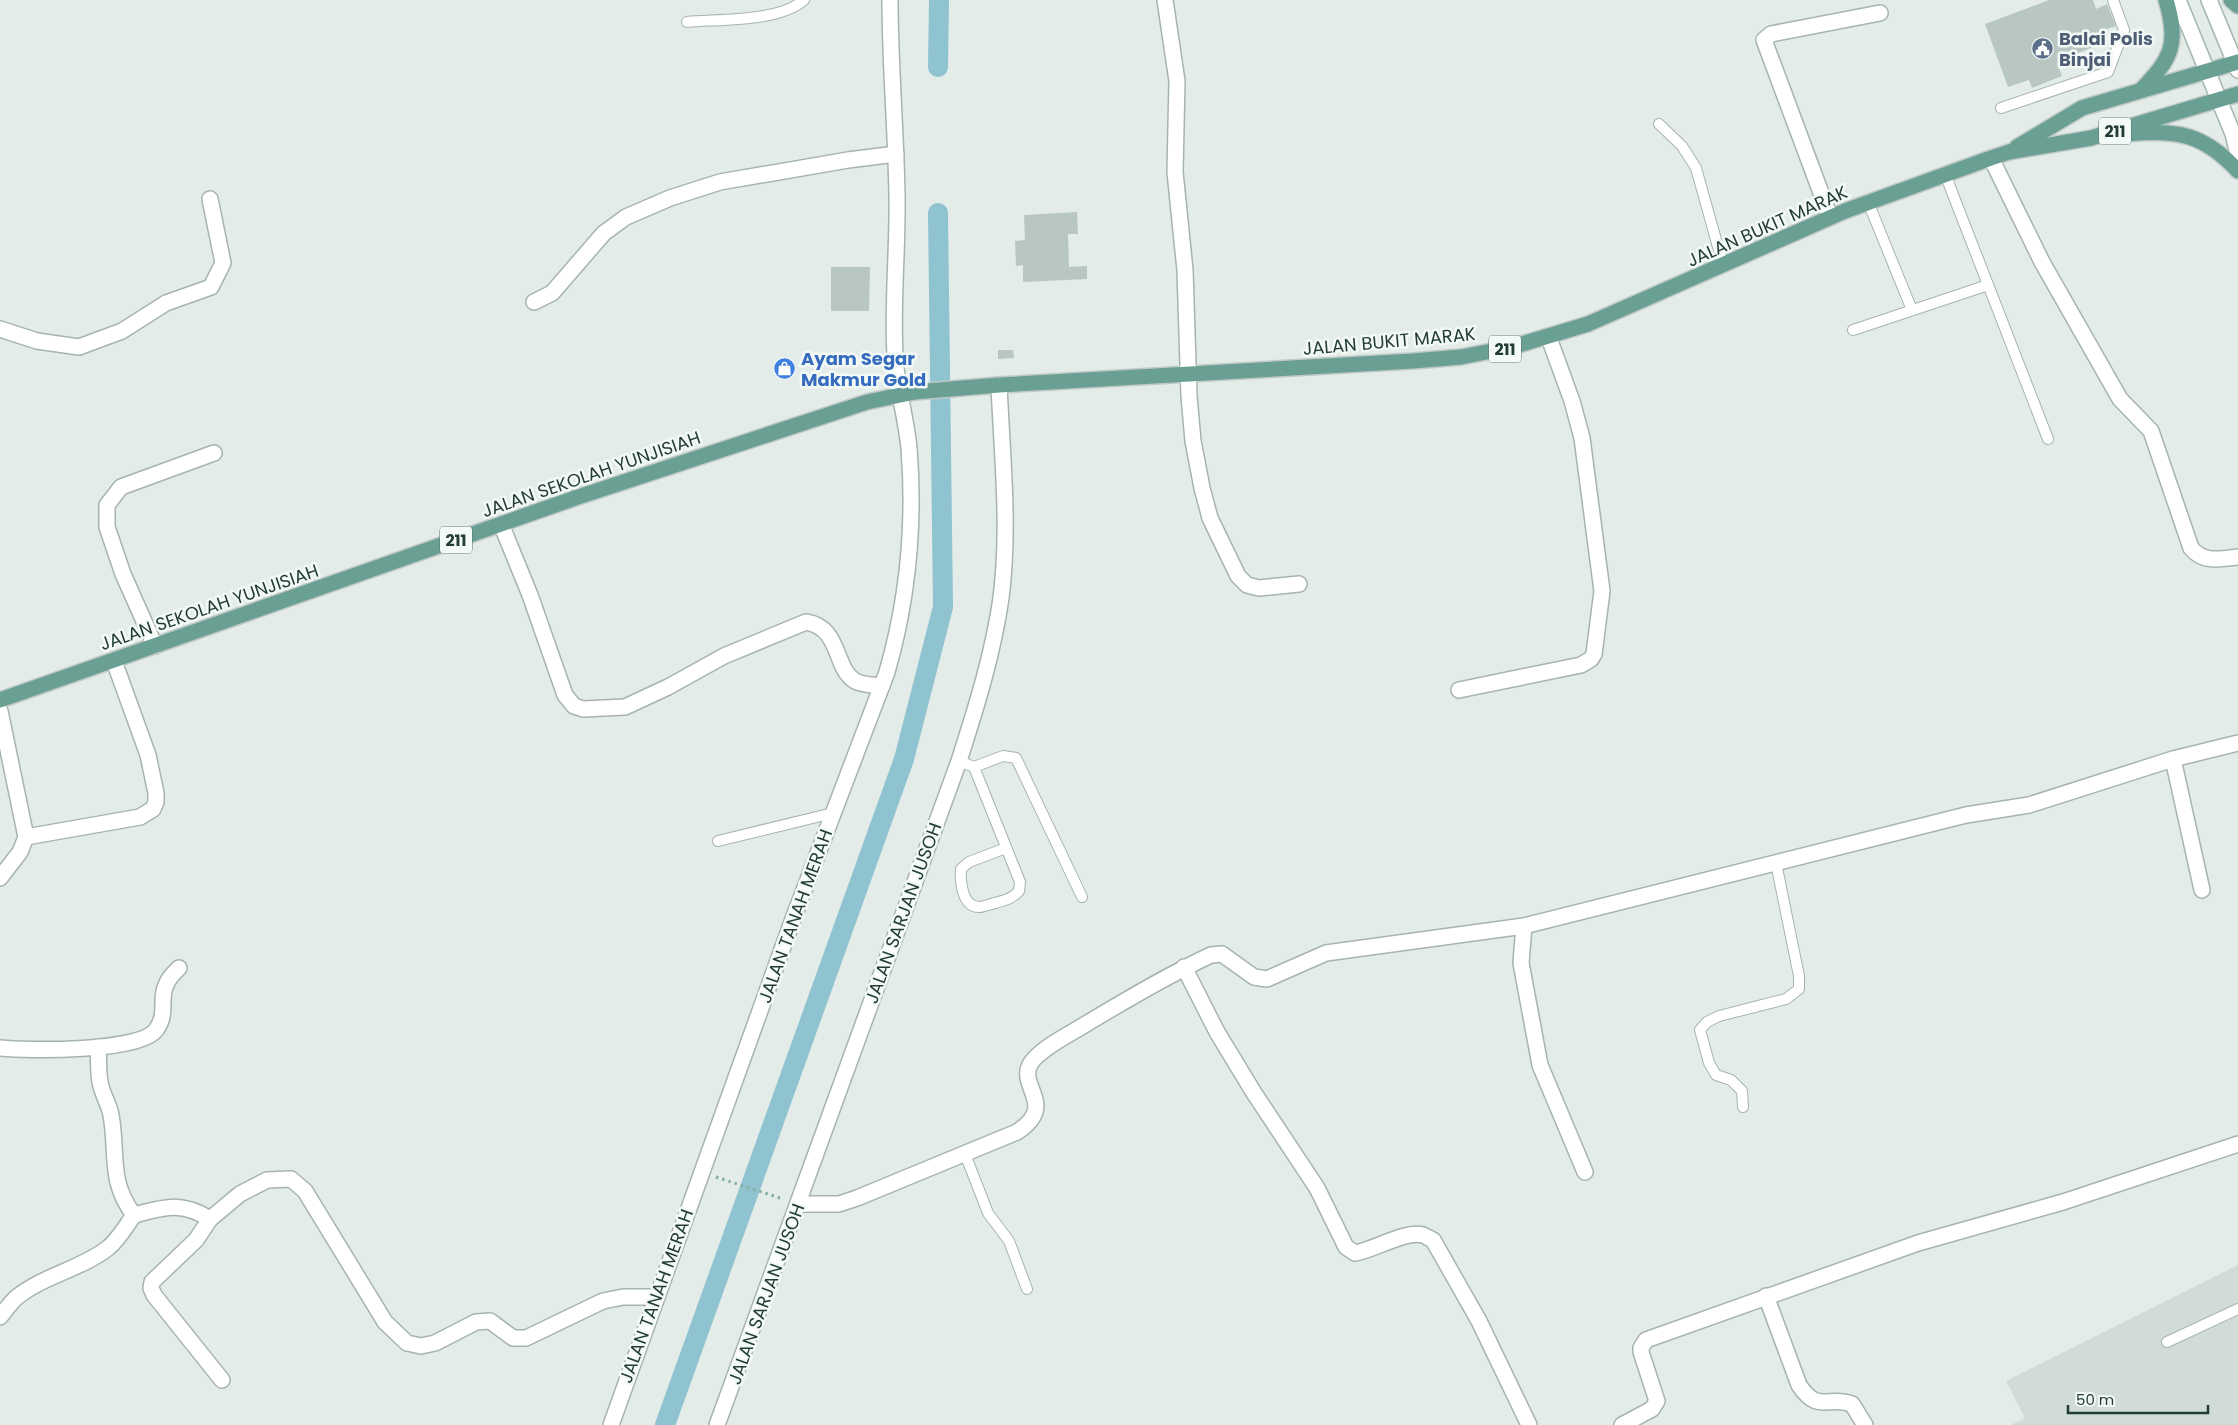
<svg xmlns="http://www.w3.org/2000/svg" width="2238" height="1425" viewBox="0 0 2238 1425" font-family="Poppins,sans-serif">
<style>
.built{fill:#d1dcd7}
.lines{fill:none;stroke-linecap:round;stroke-linejoin:round}
.canal{stroke:#8ec3cf;stroke-width:20}
.building{fill:#b8c7c1}
.lane-casing{stroke:#a6b4af;stroke-width:12}
.street-casing{stroke:#a6b4af;stroke-width:18}
.secondary-casing{stroke:#a2b7b0;stroke-width:18}
.primary-casing{stroke:#c1c9c7;stroke-width:18}
.path{stroke:#85aea2;stroke-width:3;stroke-dasharray:2.5 4;stroke-linecap:butt}
.lane{stroke:#fff;stroke-width:10}
.street{stroke:#fff;stroke-width:15}
.secondary{stroke:#fff;stroke-width:15}
.primary{stroke:#6aa093;stroke-width:15}
.labels{text-anchor:middle;dominant-baseline:central;stroke-width:5;stroke-linejoin:round;paint-order:stroke}
.shield{fill:#f3f9f6;stroke:#617570;stroke-width:1}
.shield-label{font-size:16px;font-weight:bold;fill:#233d36}
.service-label{font-size:18px;font-weight:bold;fill:#4e5e75;stroke:#f3f9f6;text-anchor:start}
.street-label{font-size:18px;fill:#233d36;stroke:#f3f9f6}
.shop-label{font-size:18px;font-weight:bold;fill:#366cbe;stroke:#f3f9f6;text-anchor:start}
</style>
<rect width="100%" height="100%" fill="#e3ece8"/>
<polygon class="built" points="2238,1265 2238,1425 2011,1425 2025,1418 2006,1381"/>
<g class="lines">
<g class="canal">
<polyline points="938,67 939,0"/>
<polyline points="665,1425 904,759 943,607 938,213"/>
</g>
</g>
<g class="building">
<polygon points="2049,0 2093,0 2096,9 2107,4 2116,26 2101,31 2106,42 2078,53 2080,60 2059,68 2062,76 2032,88 2029,80 2008,87 1985,24"/>
<polygon points="1077,212 1078,234 1068,234 1069,267 1087,266 1087,279 1023,282 1023,265 1016,266 1015,241 1025,240 1024,215"/>
<polygon points="831,267 870,267 869,311 831,311"/>
<polygon points="998,350 1013,350 1014,358 998,359"/>
</g>
<g class="lines">
<defs>
<g id="lane">
<path d="M687 22C720 19 779 22 804 0"/>
<polyline points="2001,108 2108,72 2124,30 2113,0"/>
<polyline points="1659,124 1682,146 1696,168 1723,265"/>
<polyline points="1945,174 2048,439"/>
<polyline points="1868,202 1912,310"/>
<polyline points="1853,330 1988,285"/>
<polyline points="959,761 974,767 1003,756 1016,758 1082,897"/>
<path d="M974 767 1020 882 1019 891C1012 899 1005 900 995 903 990 904 984 907 979 907 962 907 960 881 961 869L969 862 1006 848"/>
<polyline points="718,841 833,813"/>
<polyline points="1743,1107 1742,1091 1731,1080 1716,1075 1709,1063 1700,1030 1707,1022 1719,1016 1786,999 1799,989 1799,976 1776,863"/>
<polyline points="965,1154 988,1213 1009,1241 1027,1289"/>
<polyline points="2167,1342 2238,1309"/>
</g>
<g id="street">
<polyline points="1165,0 1177,81 1175,172 1185,270 1189,396 1193,441 1202,488 1210,518 1238,576 1247,585 1259,588 1299,584"/>
<path d="M1991 158 2042 262 2120 399 2151 431 2191 548C2203 563 2220 559 2238 557"/>
<polyline points="1830,217 1764,40 1771,34 1880,13"/>
<polyline points="534,302 552,293 604,233 626,217 670,198 720,182 848,160 896,154"/>
<polyline points="0,329 37,341 79,347 122,331 166,303 211,287 223,263 210,199"/>
<path d="M501 524 530 595 565 695 574 706 583 709 625 707 668 687 724 656 806 622C841 627 834 669 855 681 862 685 873 685 882 686"/>
<polyline points="155,646 123,574 107,527 107,505 121,487 214,453"/>
<polyline points="1459,690 1581,665 1591,659 1594,654 1602,591 1582,438 1572,401 1549,338"/>
<polyline points="0,711 26,837 20,852 0,878"/>
<polyline points="2173,759 2202,890"/>
<polyline points="26,837 140,817 153,809 156,802 156,793 148,755 114,661"/>
<polyline points="1524,926 1521,963 1540,1065 1585,1172"/>
<path d="M1184 967 1217 1032 1254 1093 1317 1188 1346 1247 1355 1253C1374 1250 1406 1230 1423 1235 1426 1236 1430 1239 1433 1240L1479 1321 1529 1425"/>
<path d="M98 1047C99 1059 98 1071 100 1082 102 1094 109 1104 111 1115 118 1154 108 1181 134 1215"/>
<path d="M0 1048C27 1051 141 1052 156 1030 172 1008 151 993 179 968"/>
<path d="M799 1204H839L857 1198 1017 1132C1061 1103 1011 1084 1034 1059 1046 1046 1066 1036 1081 1027 1124 1001 1166 976 1211 955L1222 954 1254 977 1267 979 1326 953 1524 926 1966 815 2029 805 2173 759 2238 743"/>
<path d="M1766 1296 1799 1385C1818 1414 1828 1395 1852 1404L1865 1425"/>
<path d="M0 1317C5 1311 11 1302 17 1297 45 1275 81 1269 108 1248 119 1239 126 1226 134 1215 165 1207 181 1201 210 1219"/>
<polyline points="222,1380 154,1295 151,1288 152,1282 196,1240 210,1219 240,1194 267,1180 291,1179 305,1191 385,1322 407,1343 421,1346 435,1343 476,1322 490,1321 513,1338 526,1338 603,1301 623,1297 656,1297"/>
<path d="M611 1425 793 919 887 672C908 599 915 524 909 448 906 416 896 386 895 355 892 302 898 249 897 196 896 131 890 65 890 0"/>
<path d="M717 1425 959 761C976 708 993 654 1001 598 1010 528 1002 455 999 385"/>
<polyline points="1622,1425 1652,1409 1657,1401 1641,1352 1641,1348 1646,1340 1918,1243 2063,1202 2238,1144"/>
</g>
<g id="secondary">
<polyline points="2178,0 2233,134 2238,154"/>
<polyline points="2209,0 2238,70"/>
</g>
<g id="primary">
<polyline points="2231,0 2238,6"/>
<path d="M2141 90C2172 58 2179 44 2166 0"/>
<path d="M2127 134C2177 129 2204 134 2238 171"/>
<polyline points="2017,147 2082,108 2238,62"/>
<polyline points="0,700 578,497 867,402 915,392 999,385 1413,361 1461,357 1512,347 1588,324 1845,211 1991,158 2009,152 2091,138 2238,94"/>
</g>
</defs>
<use href="#lane" class="lane-casing"/>
<use href="#street" class="street-casing"/>
<use href="#secondary" class="secondary-casing"/>
<use href="#primary" class="primary-casing"/>
<polyline class="path" points="716,1177 783,1199"/>
<use href="#lane" class="lane"/>
<use href="#street" class="street"/>
<use href="#secondary" class="secondary"/>
<use href="#primary" class="primary"/>
</g>
<defs>
<symbol id="civic-disc" viewBox="-11 -11 22 22"><circle r="9.5" fill="#5c6f8a" stroke="#f3f9f6"/><path d="M-.6-6.5H3V-4.5H.6V-3L4-1V1h2V6H-6V1h2V-1L-.6-3ZM-1.2 2.5V6h2.4V2.5Z" fill="#fff"/></symbol>
<symbol id="shop-disc" viewBox="-11 -11 22 22"><circle r="9.5" fill="#3f7fe0" stroke="#f3f9f6"/><path d="M-5-2.5h2.3a2.7 3.5 0 0 1 5.4 0H5L5.5 6h-11ZM-1.5-2.5h3a1.5 2.3 0 0 0-3 0Z" fill="#fff"/></symbol>
</defs>
<g fill-rule="evenodd">
<use href="#civic-disc" x="2030" y="36" width="25" height="25"/>
<use href="#shop-disc" x="772" y="356" width="25" height="25"/>
</g>
<g class="labels">
<g class="shield">
<rect x="2099" y="117.5" width="32" height="27" rx="4"/>
<rect x="1489" y="335.5" width="32" height="27" rx="4"/>
<rect x="440" y="526.5" width="32" height="27" rx="4"/>
</g>
<g class="shield-label">
<text x="2115" y="131">211</text>
<text x="1505" y="349">211</text>
<text x="456" y="540">211</text>
</g>
<g class="service-label">
<text x="2059" y="38">Balai Polis<tspan x="2059" dy="21">Binjai</tspan></text>
</g>
<g class="street-label">
<text transform="translate(1767 226) rotate(-24)">JALAN BUKIT MARAK</text>
<text transform="translate(1389 341) rotate(-5)">JALAN BUKIT MARAK</text>
<text transform="translate(591 474) rotate(-19)">JALAN SEKOLAH YUNJISIAH</text>
<text transform="translate(209 607) rotate(-19)">JALAN SEKOLAH YUNJISIAH</text>
<text transform="translate(903 913) rotate(-70)">JALAN SARJAN JUSOH</text>
<text transform="translate(795 916) rotate(-70)">JALAN TANAH MERAH</text>
<text transform="translate(766 1294) rotate(-70)">JALAN SARJAN JUSOH</text>
<text transform="translate(656 1296) rotate(-70)">JALAN TANAH MERAH</text>
</g>
<g class="shop-label">
<text x="801" y="358">Ayam Segar<tspan x="801" dy="21">Makmur Gold</tspan></text>
</g>
</g>
<path d="M2068 1405v8h140v-8" fill="none" stroke="#233d36" stroke-width="2.5"/>
<text x="2076" y="1405" font-size="15" fill="#233d36" stroke="#f3f9f6" stroke-width="4" paint-order="stroke">50 m</text>
</svg>
